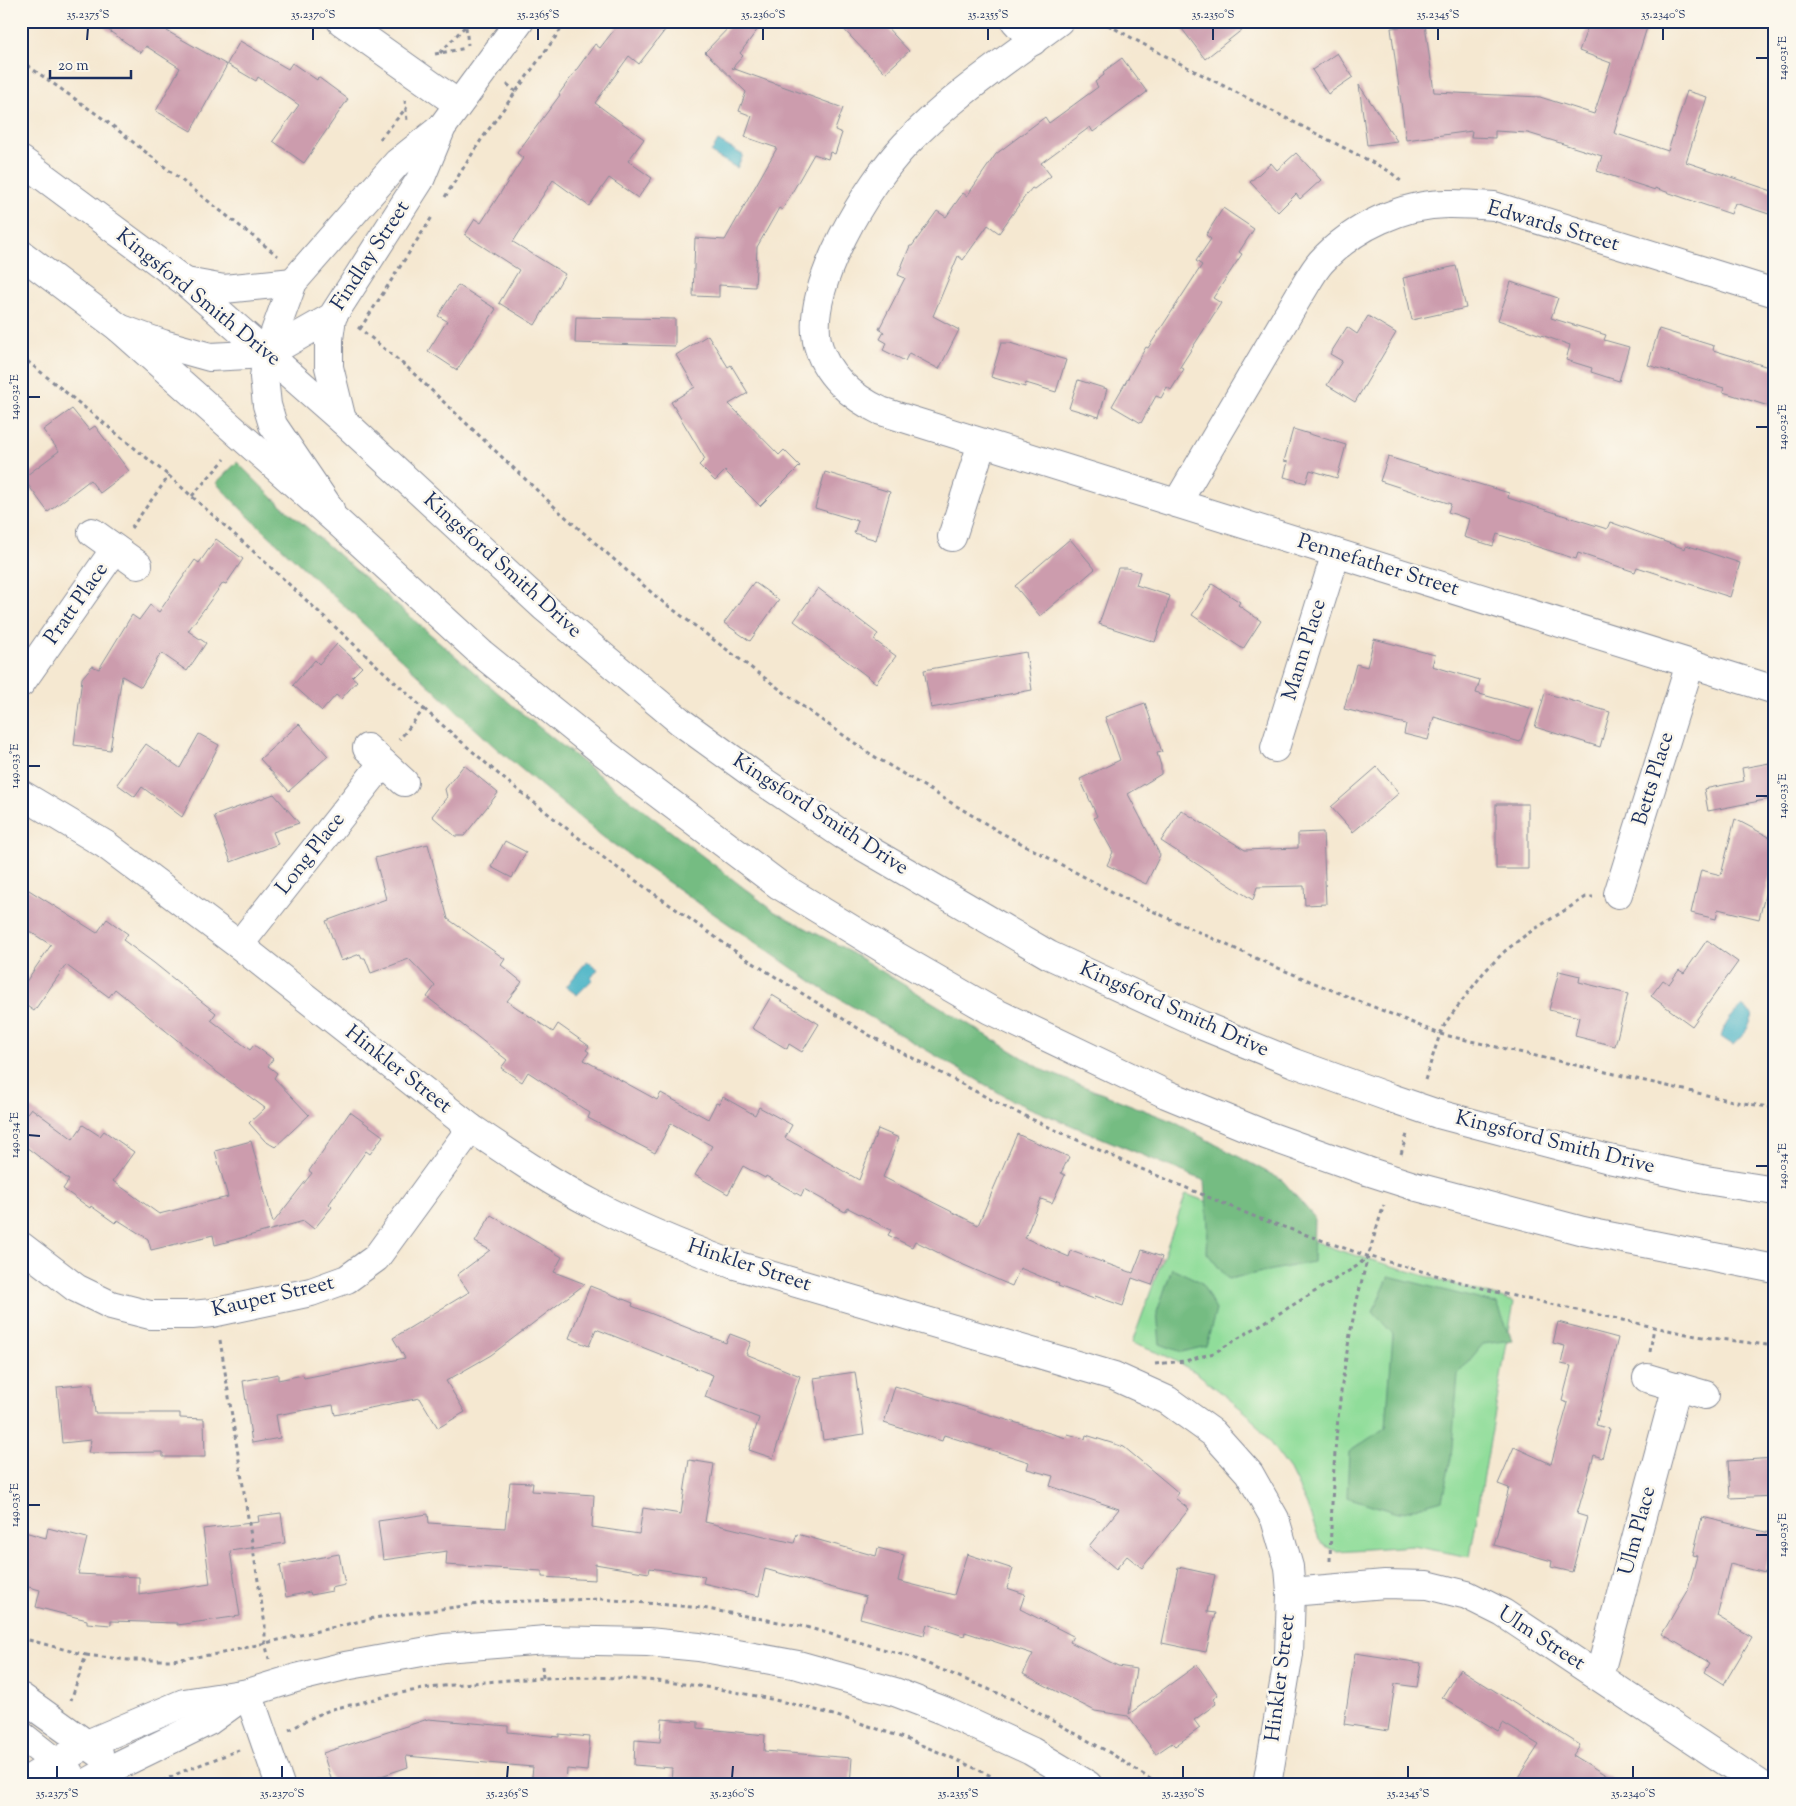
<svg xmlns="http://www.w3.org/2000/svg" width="1796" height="1806" viewBox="0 0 1796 1806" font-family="'Sorts Mill Goudy',serif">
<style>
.green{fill:#90dd9a;stroke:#56867c}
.forest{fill:#74bc82;stroke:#487670}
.water{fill:#49b4c6;stroke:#327292}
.building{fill:#cc9cad}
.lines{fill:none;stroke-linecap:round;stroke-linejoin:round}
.minor-casing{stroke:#888c98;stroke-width:30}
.tertiary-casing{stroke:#888c98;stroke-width:30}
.primary-casing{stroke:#888c98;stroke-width:30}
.path{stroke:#888c98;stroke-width:3;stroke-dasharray:4 4;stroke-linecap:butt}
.minor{stroke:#fff;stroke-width:28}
.tertiary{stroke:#fff;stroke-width:28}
.primary{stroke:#fff;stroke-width:28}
.primary-bridge-casing{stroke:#888c98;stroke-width:30;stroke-linecap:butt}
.primary-bridge{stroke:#fff;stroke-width:28}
.ticks{fill:none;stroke:#1b2f5e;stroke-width:2}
.labels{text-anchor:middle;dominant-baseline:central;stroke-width:5;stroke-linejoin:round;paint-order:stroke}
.street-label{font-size:21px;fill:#1b2f5e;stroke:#fbf7ec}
.neatline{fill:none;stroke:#1b2f5e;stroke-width:2}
.ticks-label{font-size:12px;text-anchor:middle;fill:#1b2f5e}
</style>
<rect width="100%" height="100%" fill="#fbf7ec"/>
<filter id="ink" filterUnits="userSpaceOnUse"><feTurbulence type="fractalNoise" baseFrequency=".02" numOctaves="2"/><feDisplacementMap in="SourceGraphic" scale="10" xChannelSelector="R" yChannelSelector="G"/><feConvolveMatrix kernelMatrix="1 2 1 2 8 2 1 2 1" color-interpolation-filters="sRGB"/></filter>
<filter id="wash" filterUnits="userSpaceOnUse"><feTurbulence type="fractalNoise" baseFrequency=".0096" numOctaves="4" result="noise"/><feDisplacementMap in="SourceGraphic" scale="20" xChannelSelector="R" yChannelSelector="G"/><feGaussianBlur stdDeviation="1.12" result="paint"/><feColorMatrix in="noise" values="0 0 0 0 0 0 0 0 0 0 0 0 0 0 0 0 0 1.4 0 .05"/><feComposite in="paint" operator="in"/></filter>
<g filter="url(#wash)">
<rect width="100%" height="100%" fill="#f5e8d1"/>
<polygon class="green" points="1186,1194 1341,1251 1514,1302 1470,1557 1413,1546 1337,1551 1327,1548 1319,1539 1306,1503 1290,1470 1250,1416 1197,1373 1166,1356 1132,1343"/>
<g class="forest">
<polygon points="237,462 274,499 519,711 616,789 775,912 842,947 1045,1071 1174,1122 1282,1180 1314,1217 1313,1262 1228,1279 1207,1253 1208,1227 1205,1181 1013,1101 821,988 603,837 496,748 247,515 216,483"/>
<polygon points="1172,1268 1201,1282 1216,1310 1206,1346 1182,1352 1160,1344 1157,1312"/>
<polygon points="1389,1276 1497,1304 1512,1340 1483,1344 1458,1374 1451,1458 1442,1500 1397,1513 1347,1497 1349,1452 1386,1427 1393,1334 1373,1312"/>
</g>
<g class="water">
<polygon points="718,141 743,155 737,168 711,153"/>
<polygon points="587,961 598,969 591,978 593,979 577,995 566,987"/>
<path d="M1742 1006 1753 1015C1749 1028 1744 1035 1733 1045L1721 1037C1725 1023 1731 1016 1742 1006Z"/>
</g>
<g id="blocks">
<g class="building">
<polygon points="95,21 174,21 167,31 227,65 191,131 156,111 180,68 146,46 141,53"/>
<polygon points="621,21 672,21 639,64 629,56 595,103 644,139 628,161 652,178 638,198 609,178 589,206 553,180 513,242 565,274 535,325 499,303 519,270 465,235 475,219 481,223 523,158 517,153 560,95 559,94 595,44 600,48"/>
<polygon points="735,21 764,21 740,53 743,56 732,68 843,108 835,130 842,133 835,154 830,152 828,159 814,154 782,210 779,208 757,247 755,287 719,285 719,297 693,296 695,238 725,240 777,148 745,137 752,116 739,111 746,92 705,52"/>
<polygon points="836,21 881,21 909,51 885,73"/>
<polygon points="1176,21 1253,21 1205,59"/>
<polygon points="1590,21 1649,21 1614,133 1668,151 1687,91 1707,97 1686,162 1775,192 1775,216 1735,203 1731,214 1655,188 1655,190 1597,171 1602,156 1528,133 1495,131 1495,138 1471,137 1472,131 1406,140 1391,28 1425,24 1434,92 1540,97 1594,114 1611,63 1579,51"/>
<polygon points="240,41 288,69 292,63 317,80 318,77 348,99 304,163 273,141 299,105 258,77 256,81 227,64"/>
<polygon points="1337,53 1353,77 1328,94 1312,70"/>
<polygon points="1122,58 1147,92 1093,132 1090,127 1041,163 1051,176 1034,189 1032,188 1026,195 999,233 988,225 963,260 958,256 933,316 959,330 939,369 909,353 905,361 883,350 887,343 880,339 884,332 879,329 905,278 898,275 910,246 912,246 937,211 946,217 963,193 967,196 996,154 1045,117 1049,123 1098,87 1095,82 1104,75 1103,72"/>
<polygon points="1359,85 1397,141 1367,145"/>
<polygon points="1296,153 1321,180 1300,199 1296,194 1278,212 1250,182 1271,163 1277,170"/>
<polygon points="1223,208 1254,229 1239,252 1242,254 1213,298 1221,303 1180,367 1184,369 1171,390 1167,387 1161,398 1156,396 1141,423 1112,406 1146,347 1148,348 1202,265 1196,261 1211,239 1206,235"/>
<polygon points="1456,266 1466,308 1412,320 1403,278"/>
<polygon points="1511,282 1558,298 1551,318 1606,335 1604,340 1629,347 1619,381 1591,372 1592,368 1566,360 1570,345 1498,320"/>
<polygon points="458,285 496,309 457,370 428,351 447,321 438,316"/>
<polygon points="1368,316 1396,333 1355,402 1327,385 1342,361 1330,354 1347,327 1357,334"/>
<polygon points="576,317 675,319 675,346 575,343"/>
<polygon points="1659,329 1714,346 1713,350 1775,369 1775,408 1723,392 1724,388 1648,365"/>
<polygon points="708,335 728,367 731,365 748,393 729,404 779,455 784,450 800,466 760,506 725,471 715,481 699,465 705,459 671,402 695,387 676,355"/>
<polygon points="1001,343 1010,343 1066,360 1056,392 1026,383 1025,387 991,377"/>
<polygon points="1078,380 1107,389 1099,417 1069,408"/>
<polygon points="72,409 89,430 95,426 129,471 100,493 90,480 48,512 23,478 59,451 43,430"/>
<polygon points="1293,429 1346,445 1337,478 1310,470 1306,483 1284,477 1288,462 1284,461"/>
<polygon points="1388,457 1509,493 1508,498 1607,529 1610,522 1685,549 1686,545 1740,563 1730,597 1637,567 1635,572 1578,553 1576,559 1497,534 1493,546 1464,537 1469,519 1448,512 1451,504 1380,481"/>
<polygon points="825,472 890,492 876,540 854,533 858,521 815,508"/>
<polygon points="216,539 243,559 226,584 223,583 188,631 206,643 187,671 161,653 141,687 122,676 110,750 74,745 82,678 92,666 99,669 132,615 139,620 150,605 159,612 195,560 199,563"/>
<polygon points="1070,539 1095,569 1040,616 1015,586"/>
<polygon points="1118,568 1127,568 1140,572 1136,585 1170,596 1155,642 1099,624"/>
<polygon points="754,582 779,600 750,641 724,623"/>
<polygon points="1212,584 1240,602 1238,605 1261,621 1243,649 1192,615"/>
<polygon points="818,588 878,634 874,640 896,656 876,683 794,621"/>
<polygon points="1374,639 1435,655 1432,666 1480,680 1476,693 1533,709 1520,742 1434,717 1428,740 1404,734 1406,724 1344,709 1356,664 1367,667"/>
<polygon points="337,644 362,667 352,677 357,681 341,699 336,695 322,711 293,685 315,660 319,664"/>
<polygon points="1026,652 1032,690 931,708 924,670"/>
<polygon points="1545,693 1610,712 1600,747 1535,727"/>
<polygon points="1145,703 1162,752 1157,753 1161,766 1161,774 1128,794 1160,855 1146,884 1107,865 1113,852 1094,818 1097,816 1080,779 1120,760 1105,717"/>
<polygon points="299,724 328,756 289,791 260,759"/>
<polygon points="199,734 219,745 182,817 142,787 135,797 117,784 146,744 180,768"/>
<polygon points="1775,762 1775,798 1708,811 1704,789 1744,781 1742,768"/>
<polygon points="464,765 498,793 464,836 455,836 432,816 447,797 445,789"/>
<polygon points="1377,767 1399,793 1353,832 1331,807"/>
<polygon points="274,794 299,823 273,832 278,844 231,862 214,816"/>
<rect x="1496" y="804" width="32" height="65"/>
<polygon points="1181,810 1245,850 1298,848 1298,833 1323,832 1326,904 1305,905 1304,886 1257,887 1253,900 1161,841"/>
<polygon points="1735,819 1775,840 1775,856 1759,919 1718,909 1716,919 1691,913 1701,870 1721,875"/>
<polygon points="505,841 526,852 512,878 491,867"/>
<polygon points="428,844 448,919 505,959 501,965 522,982 507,1001 553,1032 558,1024 589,1046 586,1050 589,1052 584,1060 657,1100 661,1093 708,1119 716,1103 719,1104 723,1097 755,1115 759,1107 792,1125 785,1138 859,1180 878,1129 899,1138 883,1177 978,1225 1017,1134 1069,1157 1061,1173 1065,1175 1052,1203 1041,1199 1025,1238 1069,1257 1071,1251 1133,1273 1142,1250 1162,1257 1152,1285 1132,1278 1123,1306 1095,1296 1094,1299 1058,1286 1059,1284 1020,1268 1012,1286 957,1262 915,1241 912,1247 888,1235 891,1230 848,1208 845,1212 804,1189 801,1196 766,1176 765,1178 743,1166 728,1194 695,1175 712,1146 671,1123 655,1153 588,1118 590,1113 528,1072 522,1082 501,1068 507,1060 427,997 435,986 409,959 371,973 365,958 362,958 360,954 341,961 326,921 386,899 375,858"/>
<polygon points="21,885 97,933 107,919 128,934 123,940 154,963 216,1013 211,1020 250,1050 254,1045 273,1059 268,1066 277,1073 274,1078 309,1115 275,1147 265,1141 249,1123 265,1108 210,1067 115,989 109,997 66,965 34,1011 21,1002 21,989 51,945 21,926"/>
<polygon points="1707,940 1738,962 1692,1026 1651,996 1663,980 1669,984 1679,970 1684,973"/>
<polygon points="1559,971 1580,976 1579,982 1628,994 1615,1046 1575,1036 1579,1017 1549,1010"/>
<polygon points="772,995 819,1024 802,1052 789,1044 787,1049 752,1028"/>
<polygon points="31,1108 73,1139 83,1125 100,1136 104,1131 134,1152 113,1181 159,1214 228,1197 215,1151 251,1141 273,1223 312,1173 309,1171 350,1112 383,1136 370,1154 366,1151 329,1204 332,1207 314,1229 304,1221 215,1245 213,1235 151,1250 148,1239 118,1220 115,1223 91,1206 90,1208 63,1189 69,1180 21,1143 21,1121"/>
<polygon points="491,1215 562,1257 554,1272 585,1284 491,1355 446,1381 465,1412 438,1428 420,1398 335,1415 333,1405 276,1415 280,1438 252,1443 243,1381 278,1374 278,1380 303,1375 304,1378 405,1358 393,1338 469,1292 457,1275 490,1250 475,1242"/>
<polygon points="590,1286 633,1303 632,1306 726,1343 730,1334 751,1342 746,1354 800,1376 773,1458 749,1450 759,1418 705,1397 713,1375 596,1329 589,1346 569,1338"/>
<polygon points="1558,1322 1618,1338 1596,1425 1610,1429 1602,1458 1594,1455 1577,1514 1587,1517 1572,1572 1551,1567 1552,1561 1494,1545 1509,1488 1498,1484 1514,1447 1551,1464 1568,1403 1562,1401 1571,1366 1561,1364 1565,1346 1553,1343"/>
<polygon points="855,1372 864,1434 823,1440 814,1378"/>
<polygon points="92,1384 95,1413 180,1413 180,1418 204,1419 205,1457 163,1457 163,1452 88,1453 91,1440 62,1443 57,1387"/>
<polygon points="895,1386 1066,1438 1068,1434 1085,1439 1086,1435 1124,1447 1179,1493 1175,1498 1189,1509 1142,1568 1127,1556 1116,1569 1089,1546 1119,1509 1050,1486 1053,1476 1027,1469 1029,1462 944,1435 942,1441 884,1423"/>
<polygon points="1775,1458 1775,1496 1730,1498 1728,1461"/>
<polygon points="689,1460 714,1464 705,1522 794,1543 797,1534 876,1556 878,1548 904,1555 898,1581 954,1595 967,1554 1013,1569 1007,1588 1025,1594 1020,1609 1073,1636 1070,1642 1118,1666 1136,1669 1129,1714 1197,1665 1218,1695 1213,1699 1216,1704 1194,1720 1200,1728 1175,1746 1172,1743 1156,1754 1128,1716 1095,1711 1023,1674 1033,1654 965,1632 964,1636 927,1624 924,1635 860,1618 866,1597 765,1569 759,1596 703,1583 705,1576 650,1568 649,1573 595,1564 595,1580 542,1577 542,1571 446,1565 447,1551 383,1560 378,1521 428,1514 429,1523 505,1528 510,1482 533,1483 532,1491 594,1495 592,1527 639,1534 643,1508 681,1514"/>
<polygon points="281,1513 285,1543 230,1551 240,1616 177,1625 177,1623 111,1621 111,1625 87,1623 87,1620 36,1607 40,1590 21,1585 21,1531 46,1538 48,1528 87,1538 78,1574 139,1577 139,1595 210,1584 203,1529 259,1522 258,1516"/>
<polygon points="1702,1517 1774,1534 1765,1573 1730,1564 1717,1616 1752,1637 1724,1684 1705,1672 1710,1663 1662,1634 1688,1589 1697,1556 1693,1555"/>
<polygon points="339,1554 345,1585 331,1588 332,1591 311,1595 310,1592 286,1597 280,1565"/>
<polygon points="1178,1567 1215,1575 1207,1612 1215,1613 1206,1652 1162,1643"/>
<polygon points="1355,1653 1421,1663 1417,1687 1395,1684 1388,1731 1344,1724"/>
<polygon points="1460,1669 1580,1745 1573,1755 1622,1785 1513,1785 1539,1745 1503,1723 1498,1731 1442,1697"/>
<polygon points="428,1719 508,1726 508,1732 559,1737 559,1734 590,1737 587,1771 567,1769 566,1785 531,1785 533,1767 406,1756 408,1767 355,1785 333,1785 323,1753"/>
<polygon points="662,1719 698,1722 698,1728 765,1735 764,1751 852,1758 850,1785 753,1785 694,1779 693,1785 671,1785 672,1768 634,1765 635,1740 660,1742"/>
</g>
</g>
</g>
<g filter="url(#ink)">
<use href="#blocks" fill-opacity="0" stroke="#888c98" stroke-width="1"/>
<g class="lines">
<defs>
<g id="minor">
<polyline points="341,21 458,104"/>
<polyline points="1015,21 1033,41"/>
<path d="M1059 21C1007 60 950 97 905 145 867 185 806 285 817 341 824 374 853 398 881 411L1775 690"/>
<path d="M1177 503 1300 294C1307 283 1313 271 1321 262 1353 227 1404 203 1451 204 1465 204 1480 205 1494 206L1775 293"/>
<polyline points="92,532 138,565"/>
<polyline points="952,537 982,443"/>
<polyline points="21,683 115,549"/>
<polyline points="367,748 404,782"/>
<polyline points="1275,748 1336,553"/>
<path d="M21 794 106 845 239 945 471 1128C511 1155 552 1183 595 1205 639 1228 686 1247 732 1264L1114 1376 1167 1400 1213 1433 1249 1473 1275 1519 1289 1567 1291 1592 1289 1654 1267 1785"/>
<polyline points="1618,894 1690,664"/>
<polyline points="239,945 383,763"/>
<polyline points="21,1246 76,1288 111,1305 150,1315 192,1315 212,1313 311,1292 347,1279 376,1258 471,1128"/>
<polyline points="1647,1378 1705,1395"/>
<polyline points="1291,1592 1385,1584 1427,1585 1467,1595 1503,1613 1761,1785"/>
<polyline points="1599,1676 1677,1386"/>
<polyline points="248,1693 280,1785"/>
</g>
<g id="tertiary">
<polyline points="119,328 163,344 210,357 267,354 332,317 420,180 442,127 520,21"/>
<polyline points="330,509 273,425 267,405 264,377 267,354 293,282 397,163 441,128"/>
<polyline points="21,1697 99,1753"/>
<polyline points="21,1735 69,1773"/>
<polyline points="21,1784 87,1744 184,1703 248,1693 296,1678 345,1666 444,1648 546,1640 648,1642 699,1647 798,1665 895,1692 942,1710 1031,1751 1088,1785"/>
<polyline points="83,1785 117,1766 209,1721 245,1695"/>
</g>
<g id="primary">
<polyline points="21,160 184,281 342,420 544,607 681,722 761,780 843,835 1049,955 1201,1025 1294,1063 1391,1098"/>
<polyline points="21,254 118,327 339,523 482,654 603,752 779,885 884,949 990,1010 1166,1094 1266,1135 1367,1171"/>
<polyline points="186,282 224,289 293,282"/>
<polyline points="332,317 329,339 329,367 342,420"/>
<polyline points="1438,1114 1609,1159 1706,1180 1775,1191"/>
<polyline points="1417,1187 1583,1231 1775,1269"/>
</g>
</defs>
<use href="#minor" class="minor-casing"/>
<use href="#tertiary" class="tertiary-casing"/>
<use href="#primary" class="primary-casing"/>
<g class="path">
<polyline points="1101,21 1154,50 1389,171 1402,182"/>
<polyline points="466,27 468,45"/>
<polyline points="440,53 470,21"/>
<polyline points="435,54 466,48"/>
<polyline points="21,61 105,120 278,256"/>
<polyline points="507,84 516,92"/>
<polyline points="405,100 407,121"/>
<polyline points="380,139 407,107"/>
<polyline points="445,197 481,140 567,21"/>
<polyline points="358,327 409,369 560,512 659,599 813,714 872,755 998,831 1124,898 1273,966 1440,1034 1737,1102 1775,1108"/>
<polyline points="360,329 432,217"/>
<polyline points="21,356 169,476"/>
<polyline points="192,496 225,459"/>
<polyline points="131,528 169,476 253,551 424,709 399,740"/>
<polyline points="424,709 503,778 608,861 742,956 869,1035 1005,1107 1132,1165 1258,1218 1367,1256 1500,1293 1654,1327"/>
<polyline points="1425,1080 1440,1034 1446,1022 1484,972 1505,951 1527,934 1586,897 1593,897"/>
<polyline points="1401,1154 1408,1131"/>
<polyline points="220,1340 265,1625 265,1642 269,1659"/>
<polyline points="1650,1352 1654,1327 1696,1336 1775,1346"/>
<polyline points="1155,1364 1185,1361 1214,1353 1357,1266 1367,1257"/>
<path d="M1330 1561C1332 1491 1335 1421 1347 1352 1355 1302 1368 1253 1384 1205"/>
<polyline points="21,1638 86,1655 71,1700"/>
<polyline points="86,1655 128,1660 171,1660 218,1654 374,1618 494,1602 602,1599 702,1608 806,1627 911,1657 1017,1701 1112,1754 1159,1785"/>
<polyline points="542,1666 543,1678"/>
<path d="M289 1730C300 1725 311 1717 323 1713 333 1708 345 1706 356 1704 398 1692 441 1685 486 1682 529 1678 574 1676 618 1678 754 1686 887 1722 1009 1785"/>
<polyline points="155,1785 181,1772 239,1750"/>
</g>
<use href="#minor" class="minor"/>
<use href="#tertiary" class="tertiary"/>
<use href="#primary" class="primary"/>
<defs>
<g id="primary-bridge">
<polyline points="1391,1098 1438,1114"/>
<polyline points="1367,1171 1417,1187"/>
</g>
</defs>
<use href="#primary-bridge" class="primary-bridge-casing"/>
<use href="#primary-bridge" class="primary-bridge"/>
</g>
</g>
<path class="ticks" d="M87 40 88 28M313 40V28M538 40V28M763 40V28M988 40V28M1213 40V28M1438 40V28M1663 40V28M1756 58H1768M28 397H40M1756 427H1768M28 766H40M1756 796H1768M28 1135 40 1136M1756 1166H1768M28 1505H40M1756 1535H1768M57 1778V1766M282 1778V1766M507 1778 508 1766M732 1778 733 1766M958 1778V1766M1183 1778V1766M1408 1778V1766M1633 1778V1766"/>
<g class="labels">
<g class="street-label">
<text transform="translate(1553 227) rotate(16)">Edwards Street</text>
<text transform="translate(371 256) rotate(-57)">Findlay Street</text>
<text transform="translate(198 298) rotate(39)">Kingsford Smith Drive</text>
<text transform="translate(502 566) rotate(42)">Kingsford Smith Drive</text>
<text transform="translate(1378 566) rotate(17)">Pennefather Street</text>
<text transform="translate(77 604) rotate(-55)">Pratt Place</text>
<text transform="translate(1305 650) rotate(-73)">Mann Place</text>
<text transform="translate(1654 779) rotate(-73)">Betts Place</text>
<text transform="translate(820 815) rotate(33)">Kingsford Smith Drive</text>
<text transform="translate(311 854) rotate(-52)">Long Place</text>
<text transform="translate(1174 1010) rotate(24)">Kingsford Smith Drive</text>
<text transform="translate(398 1070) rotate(38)">Hinkler Street</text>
<text transform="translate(1555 1143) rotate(14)">Kingsford Smith Drive</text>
<text transform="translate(749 1266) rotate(18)">Hinkler Street</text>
<text transform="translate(273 1297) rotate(-13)">Kauper Street</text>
<text transform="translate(1638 1531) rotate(-75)">Ulm Place</text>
<text transform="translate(1541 1639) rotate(33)">Ulm Street</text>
<text transform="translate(1281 1678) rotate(-83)">Hinkler Street</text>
</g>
</g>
<rect width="1796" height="1806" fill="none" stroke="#fbf7ec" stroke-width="55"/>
<path d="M50 70v8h81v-8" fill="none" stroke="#1b2f5e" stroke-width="2.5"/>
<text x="58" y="70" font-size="15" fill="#1b2f5e" stroke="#fbf7ec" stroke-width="4" paint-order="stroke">20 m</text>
<rect x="28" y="28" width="1740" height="1750" class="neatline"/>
<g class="ticks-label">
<text x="88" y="18">35.2375°S</text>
<text x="313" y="18">35.2370°S</text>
<text x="538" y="18">35.2365°S</text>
<text x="763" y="18">35.2360°S</text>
<text x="988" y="18">35.2355°S</text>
<text x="1213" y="18">35.2350°S</text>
<text x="1438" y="18">35.2345°S</text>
<text x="1663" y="18">35.2340°S</text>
<text transform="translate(1782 58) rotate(-90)" y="4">149.031°E</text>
<text transform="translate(14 397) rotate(-90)" y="4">149.032°E</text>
<text transform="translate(1782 427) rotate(-90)" y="4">149.032°E</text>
<text transform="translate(14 766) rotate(-90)" y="4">149.033°E</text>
<text transform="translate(1782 796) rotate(-90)" y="4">149.033°E</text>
<text transform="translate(14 1135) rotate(-90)" y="4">149.034°E</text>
<text transform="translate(1782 1166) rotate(-90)" y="4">149.034°E</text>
<text transform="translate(14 1505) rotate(-90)" y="4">149.035°E</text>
<text transform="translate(1782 1535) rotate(-90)" y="4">149.035°E</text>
<text x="57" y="1797">35.2375°S</text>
<text x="282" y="1797">35.2370°S</text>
<text x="507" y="1797">35.2365°S</text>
<text x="732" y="1797">35.2360°S</text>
<text x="958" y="1797">35.2355°S</text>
<text x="1183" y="1797">35.2350°S</text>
<text x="1408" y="1797">35.2345°S</text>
<text x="1633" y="1797">35.2340°S</text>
</g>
</svg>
